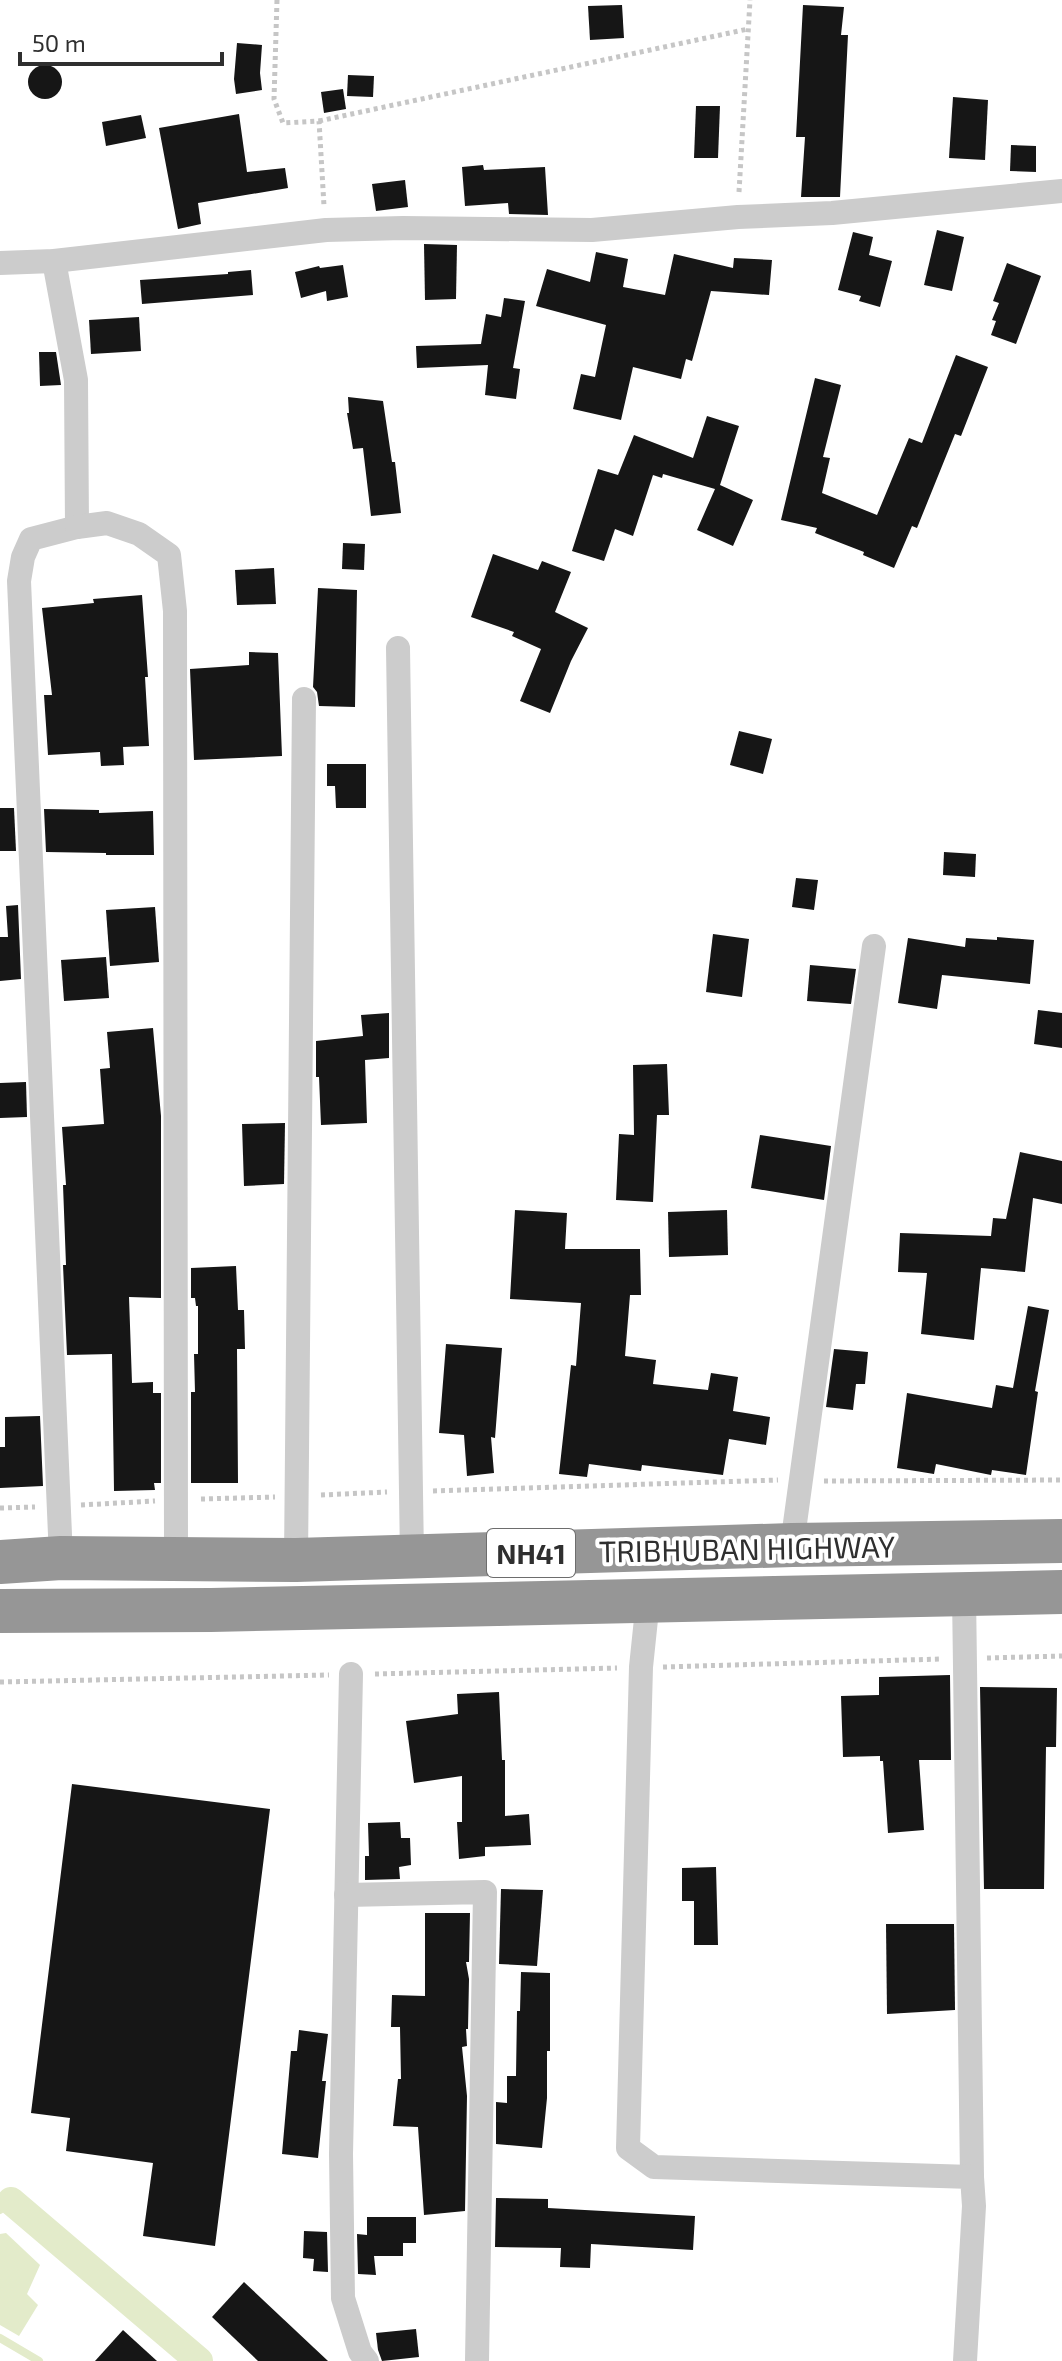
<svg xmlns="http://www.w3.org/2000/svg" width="1062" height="2361" viewBox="0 0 1062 2361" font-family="'Exo 2',sans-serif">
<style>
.water{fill:#e3ebca}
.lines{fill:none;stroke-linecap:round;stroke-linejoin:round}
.stream{stroke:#e3ebca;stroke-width:8}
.canal{stroke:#e3ebca;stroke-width:28}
.building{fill:#161616}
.path{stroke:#c6c6c6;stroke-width:5;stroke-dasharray:4 4;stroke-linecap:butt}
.street{stroke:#ccc;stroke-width:24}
.highway{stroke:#969696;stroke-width:44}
.labels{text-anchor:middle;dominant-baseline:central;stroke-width:8;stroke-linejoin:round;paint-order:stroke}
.shield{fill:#fff;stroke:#6d6d6d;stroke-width:2}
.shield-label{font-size:28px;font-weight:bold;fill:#2f2f2f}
.street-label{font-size:30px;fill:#2f2f2f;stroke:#fff}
</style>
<rect width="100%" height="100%" fill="#fff"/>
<polygon class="water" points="6,2233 40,2265 27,2294 38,2305 19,2336 0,2325 0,2234"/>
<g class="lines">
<g class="stream">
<polyline points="0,2210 11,2201"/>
<polyline points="0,2338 39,2361"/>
</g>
<polyline class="canal" points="11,2201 199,2361"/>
</g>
<g class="building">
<polygon points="622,5 624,38 590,40 588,6"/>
<polygon points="803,5 844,7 841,35 848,35 840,197 801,197 805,137 796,137"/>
<polygon points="237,43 262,45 260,73 262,90 236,94 234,79"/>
<circle cx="45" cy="82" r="17"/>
<polygon points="348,75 374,76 373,97 347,96"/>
<polygon points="343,89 346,109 324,113 321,92"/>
<polygon points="953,97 988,100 985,160 949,158"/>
<polygon points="696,106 720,106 718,158 694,158"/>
<polygon points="239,114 247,172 285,168 288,188 198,203 201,224 178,229 159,128"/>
<polygon points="141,115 146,138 106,146 102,122"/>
<polygon points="1011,145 1036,146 1036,172 1010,171"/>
<polygon points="483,165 484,170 545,167 548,215 509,214 508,203 465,206 462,167"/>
<polygon points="405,180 408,207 376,211 372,184"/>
<polygon points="937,230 964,237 952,291 924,285"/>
<polygon points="853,232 873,237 869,255 892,261 880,307 859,301 861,296 838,290"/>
<polygon points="424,244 457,245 456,299 425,300"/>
<polygon points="596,252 628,259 623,287 665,295 674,254 733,268 734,258 772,260 769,295 711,291 692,361 686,359 681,379 633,367 621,420 573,409 581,374 595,377 606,325 536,306 547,269 590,282"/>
<polygon points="1007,263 1041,276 1016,344 991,335 996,321 992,320 999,303 993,301"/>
<polygon points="343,265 348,297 327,301 326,291 301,298 295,272 319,266 320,268"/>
<polygon points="251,270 253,295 142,304 140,280 228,274 228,272"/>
<polygon points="504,298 525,301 513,368 520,369 516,399 485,395 488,365 417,368 416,346 481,344 486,314 501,317"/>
<polygon points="139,317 141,351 91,354 89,320"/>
<polygon points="39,352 56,352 61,385 40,386"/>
<polygon points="956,355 988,367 961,436 955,434 917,528 912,526 894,568 863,555 864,552 815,533 817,528 781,520 815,378 841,385 823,457 830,458 822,493 877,515 909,438 922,443"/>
<polygon points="348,397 383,401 392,462 395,462 401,513 371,516 363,448 353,449 347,413 349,413"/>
<polygon points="707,416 739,426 720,485 753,500 733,546 697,530 715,489 663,474 662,478 653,475 633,536 615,529 604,561 572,551 598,469 618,475 634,435 693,458"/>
<polygon points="343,543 365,544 364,570 342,569"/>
<polygon points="493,554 538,570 542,561 571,572 555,612 588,628 571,661 550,713 520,701 541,649 512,636 514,632 471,617"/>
<polygon points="274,568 276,604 237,605 235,570"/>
<polygon points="318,588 357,590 355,707 319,706 317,692 313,687"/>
<polygon points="142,595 148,677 145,677 149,746 123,747 124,765 101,766 100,752 48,755 44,695 52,695 42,608 94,603 93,599"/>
<polygon points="249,652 278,653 282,756 194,760 190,669 249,665"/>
<polygon points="739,731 772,739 763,774 730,765"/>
<polygon points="327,764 366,764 366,808 336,808 335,786 327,786"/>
<polygon points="0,808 14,808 16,851 0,851"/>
<polygon points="44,809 99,810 99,813 153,811 154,855 106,855 106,853 46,852"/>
<polygon points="944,852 976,854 975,877 943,875"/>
<polygon points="796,878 818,880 814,910 792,907"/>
<polygon points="18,905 21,979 0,981 0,937 8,937 6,906"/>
<polygon points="155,907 159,962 110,966 106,910"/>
<polygon points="713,934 749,939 742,997 706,992"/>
<polygon points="997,937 1034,940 1030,984 942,975 937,1009 898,1003 908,938 965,947 966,938 997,940"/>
<polygon points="106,957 109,998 64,1001 61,960"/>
<polygon points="810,965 856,969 851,1004 807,1001"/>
<polygon points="1038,1010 1062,1013 1062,1048 1034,1044"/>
<polygon points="389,1013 389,1058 365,1060 367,1123 321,1125 319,1077 316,1077 316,1041 363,1036 361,1015"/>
<polygon points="153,1028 161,1116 161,1298 129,1297 132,1383 153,1382 153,1393 161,1393 161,1483 154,1483 155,1490 114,1491 112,1354 67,1355 63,1265 66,1265 63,1185 66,1185 62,1127 104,1124 100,1069 110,1068 107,1032"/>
<polygon points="667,1064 669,1115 657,1115 653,1202 616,1200 619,1134 634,1135 633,1065"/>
<polygon points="26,1082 27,1117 0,1118 0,1083"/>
<polygon points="285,1123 284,1184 244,1186 242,1124"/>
<polygon points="760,1135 831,1146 824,1200 751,1188"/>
<polygon points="1020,1152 1062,1161 1062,1204 1033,1198 1025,1272 981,1268 974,1340 921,1334 927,1273 898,1272 900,1233 991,1236 993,1218 1006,1219"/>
<polygon points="515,1210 567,1213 565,1249 640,1249 641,1295 630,1295 625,1356 656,1360 653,1384 708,1390 711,1373 738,1377 733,1411 770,1417 766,1445 729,1439 723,1475 642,1465 641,1471 589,1464 587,1477 559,1474 571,1365 576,1366 581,1303 510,1299"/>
<polygon points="727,1210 728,1255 669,1257 668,1212"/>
<polygon points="236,1266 238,1310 244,1310 245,1349 237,1349 238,1483 191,1483 191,1392 195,1392 194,1354 198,1354 198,1306 196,1306 195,1298 191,1298 191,1268"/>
<polygon points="1028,1306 1049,1310 1035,1391 1038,1392 1026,1475 992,1470 991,1475 936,1464 934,1474 897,1468 907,1393 992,1408 996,1385 1013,1388"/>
<polygon points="446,1344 502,1348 495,1438 491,1437 494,1473 467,1476 464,1435 439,1433"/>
<polygon points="834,1349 868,1352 865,1384 856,1384 853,1410 826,1407"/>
<polygon points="40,1416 43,1486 0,1488 0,1447 5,1447 5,1417"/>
<polygon points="950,1675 951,1760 919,1760 924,1830 888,1833 883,1761 880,1761 880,1756 843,1757 841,1696 879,1695 879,1677"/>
<polygon points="980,1687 1057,1688 1056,1747 1046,1747 1044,1889 984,1889"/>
<polygon points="499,1692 502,1760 505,1760 505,1816 529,1814 531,1845 485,1847 485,1856 459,1859 457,1822 462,1822 462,1776 414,1783 406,1721 458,1714 457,1694"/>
<polygon points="72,1784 270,1809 215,2246 143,2236 153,2163 66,2151 70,2118 31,2113"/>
<polygon points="400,1822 401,1838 410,1838 411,1865 399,1867 400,1879 365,1880 365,1856 369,1856 368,1823"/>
<polygon points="716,1867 718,1945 694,1945 694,1901 682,1901 682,1868"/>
<polygon points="501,1889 543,1890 537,1966 499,1964"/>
<polygon points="425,1913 470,1913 469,1962 466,1962 469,1979 468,2029 466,2029 467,2046 462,2047 467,2096 465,2211 424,2215 418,2127 393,2126 398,2079 401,2079 400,2027 391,2027 392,1995 425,1996"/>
<polygon points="886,1924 954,1924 955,2010 887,2014"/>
<polygon points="521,1972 550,1973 550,2051 547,2051 547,2098 542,2148 496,2144 496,2102 507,2103 507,2076 516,2076 517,2011 520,2011"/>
<polygon points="299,2030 328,2034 322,2081 326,2081 318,2158 282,2154 291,2051 297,2051"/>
<polygon points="496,2198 548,2199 548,2208 695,2216 693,2250 591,2244 590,2268 560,2267 561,2248 495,2247"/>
<polygon points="367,2217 416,2217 416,2243 403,2243 403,2256 374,2256 376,2275 358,2274 357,2234 367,2235"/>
<polygon points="304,2231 327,2232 328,2272 313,2271 314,2259 303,2258"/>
<polygon points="244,2282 328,2361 258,2361 212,2317"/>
<polygon points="416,2329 419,2357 382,2361 378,2350 376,2333"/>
<polygon points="123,2330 157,2361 95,2361"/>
</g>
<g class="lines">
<g class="path">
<polyline points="277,0 274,99 283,123 319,121 324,206"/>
<polyline points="319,121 748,29"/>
<polyline points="739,192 750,0"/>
<polyline points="824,1481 1062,1480"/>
<polyline points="433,1491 778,1480"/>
<polyline points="321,1495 387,1492"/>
<polyline points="201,1499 275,1497"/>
<polyline points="81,1505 155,1501"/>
<polyline points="0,1508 35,1507"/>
<polyline points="987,1658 1062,1656"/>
<polyline points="663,1667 941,1659"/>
<polyline points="375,1674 617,1668"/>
<polyline points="0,1682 329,1675"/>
</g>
<g class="street">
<polyline points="54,261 76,380 77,527 31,539 23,557 19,581 61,1558"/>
<polyline points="0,263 54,261 326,230 403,228 592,230 738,217 832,213 1062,191"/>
<polyline points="77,527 107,523 139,534 169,555 175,611 176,1559"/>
<polyline points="398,648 412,1557"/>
<polyline points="792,1545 874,946"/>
<polyline points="296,1560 304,699"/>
<polyline points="964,1594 972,2177"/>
<polyline points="648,1600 641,1667 628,2148 654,2167 972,2177 974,2206 965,2361"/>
<polyline points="351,1674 341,2154 343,2298 360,2352 367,2361"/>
<polyline points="346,1895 485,1892 477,2361"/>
</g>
<g class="highway">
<polyline points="0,1562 61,1558 296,1560 792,1545 1062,1541"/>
<polyline points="0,1611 211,1610 1062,1592"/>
</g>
</g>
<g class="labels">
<rect class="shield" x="487" y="1529" width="88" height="48" rx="6"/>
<g class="shield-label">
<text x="531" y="1553">NH41</text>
</g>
<g class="street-label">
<text transform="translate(747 1548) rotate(-1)">TRIBHUBAN HIGHWAY</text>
</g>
</g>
<path d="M20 52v12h202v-12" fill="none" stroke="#2f2f2f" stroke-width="4"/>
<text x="32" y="52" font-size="24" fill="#2f2f2f" stroke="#ffffff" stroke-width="6" paint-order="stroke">50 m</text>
</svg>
